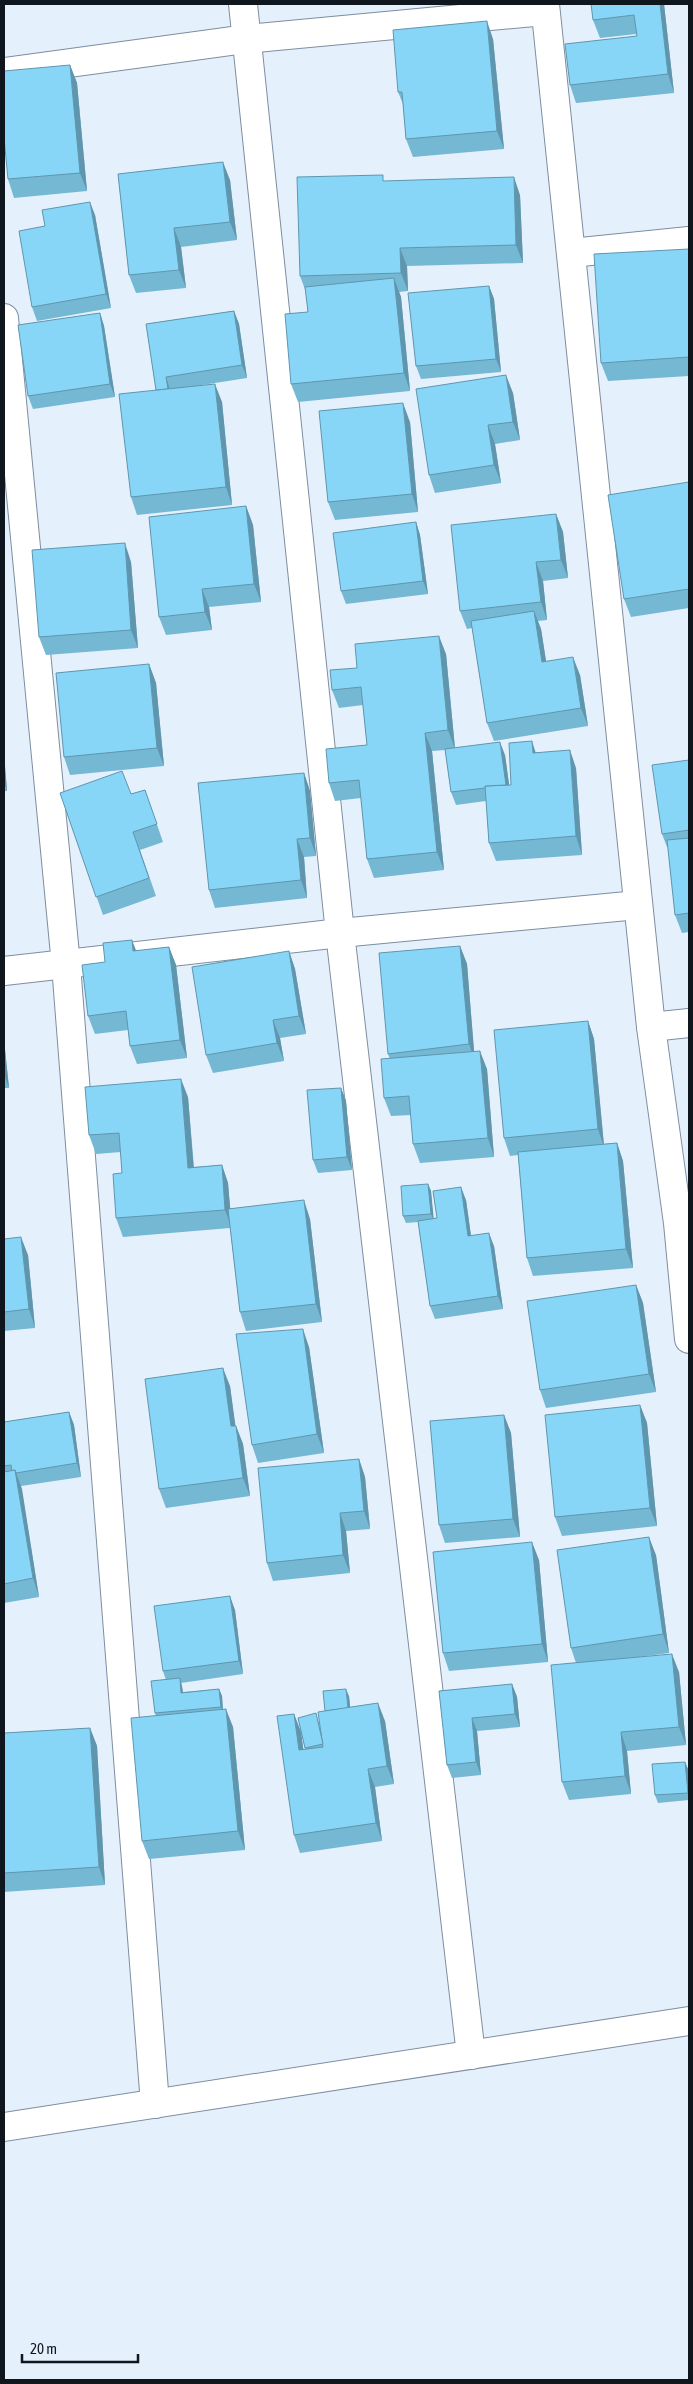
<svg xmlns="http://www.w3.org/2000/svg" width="693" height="2384" viewBox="0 0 693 2384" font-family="'Asap Condensed',sans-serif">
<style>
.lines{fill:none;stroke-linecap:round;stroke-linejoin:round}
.street-casing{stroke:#7d8ea0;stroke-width:30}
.secondary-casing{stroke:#7d8ea0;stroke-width:30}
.street{stroke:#fff;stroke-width:28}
.secondary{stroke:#fff;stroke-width:28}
.wall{fill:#75b8d4}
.shaded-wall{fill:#5f96ad}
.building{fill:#88d6f7;stroke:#5f96ad}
</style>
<rect width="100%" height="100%" fill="#e5f0fd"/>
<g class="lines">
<defs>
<g id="street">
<polyline points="243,4 340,933 471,2055"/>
<polyline points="545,4 651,1027 678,1223 689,1339"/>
<polyline points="4,72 246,39 545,11"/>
<polyline points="571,253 689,241"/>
<polyline points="4,318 66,965 155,2104"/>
<polyline points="4,971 340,933 638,905"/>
<polyline points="651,1027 689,1023"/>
</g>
<polyline id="secondary" points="4,2127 689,2021"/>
</defs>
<use href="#street" class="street-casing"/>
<use href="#secondary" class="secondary-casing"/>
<use href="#street" class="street"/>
<use href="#secondary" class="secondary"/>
</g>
<g class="wall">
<polygon points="664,4 674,93 576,103 570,85 637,36 636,34 600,38 593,20"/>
<polygon points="493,39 504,149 413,157 406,139 403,104 398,92"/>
<polygon points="70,65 77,83 87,191 14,198 8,179"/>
<polygon points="118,174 230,180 237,240 181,247 186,288 136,293 129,275"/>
<polygon points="386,181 520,195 523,263 407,266 408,291 399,292 401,297 410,391 298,402 291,384 308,312 306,292 300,276"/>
<polygon points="95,215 111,308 37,321 32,307"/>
<polygon points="689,250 689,376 608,381 601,363"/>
<polygon points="489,286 494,299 501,372 421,379 416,366"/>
<polygon points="234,311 239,324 247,378 202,385 222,402 232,505 137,515 131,497 156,390 146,324"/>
<polygon points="100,313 104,326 115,397 33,409 28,396"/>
<polygon points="513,393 520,440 495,444 501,483 435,493 429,475"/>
<polygon points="410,422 418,512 335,520 328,502"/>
<polygon points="689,482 689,608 631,617 624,599"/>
<polygon points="246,506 253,525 261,602 209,607 212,630 166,635 159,617"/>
<polygon points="556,514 563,532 568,578 543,581 547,620 538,621 541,629 546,661 580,675 588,726 494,741 487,723 472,628 467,629 460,611"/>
<polygon points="416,522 420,535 428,594 346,604 341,591"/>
<polygon points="131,562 138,648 46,655 39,637"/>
<polygon points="446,654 455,748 505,755 509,785 511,785 536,752 576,768 582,855 496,861 489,843 486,801 456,805 451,792 445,750 432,751 444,870 374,878 367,859 361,798 335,801 329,783 367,745 363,705 339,708 332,690 357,668"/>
<polygon points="149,664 156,683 164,766 70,775 64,757"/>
<polygon points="4,754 7,791 4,791"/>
<polygon points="689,760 689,932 682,933 675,915 668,847 667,847 662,834"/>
<polygon points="304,773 310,791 316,856 304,857 307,898 215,908 209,890"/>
<polygon points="145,790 163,842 140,850 156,896 103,915 60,793 131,794"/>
<polygon points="460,946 467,964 474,1052 487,1069 494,1157 420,1163 413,1144 411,1115 391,1116 384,1098 390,1059 388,1054"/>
<polygon points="169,947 176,965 187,1058 137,1064 130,1046 128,1030 95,1034 88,1016 105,962 136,951"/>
<polygon points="289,951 295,969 306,1034 280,1038 284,1061 213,1073 206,1055"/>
<polygon points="588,1021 594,1039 604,1144 617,1143 623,1161 633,1268 533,1276 527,1258 518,1155 510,1156 504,1138"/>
<polygon points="4,1040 9,1088 4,1088"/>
<polygon points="341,1088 346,1101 352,1170 318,1173 313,1160"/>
<polygon points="188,1097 194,1167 222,1165 228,1183 230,1209 310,1219 322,1322 246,1331 240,1312 230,1228 123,1237 116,1218 122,1173 121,1152 96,1154 89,1135"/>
<polygon points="428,1184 431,1191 433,1219 437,1218 466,1200 471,1236 494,1246 503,1309 435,1319 430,1306 418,1222 406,1223 403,1216"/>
<polygon points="4,1239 28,1255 35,1328 4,1331"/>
<polygon points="636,1285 643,1303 656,1392 546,1408 540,1390"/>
<polygon points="309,1347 324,1453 258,1463 252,1445"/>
<polygon points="230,1386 235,1426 236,1426 243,1444 250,1496 166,1508 159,1489"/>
<polygon points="640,1405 647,1423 657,1526 562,1536 555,1517"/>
<polygon points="69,1412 74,1425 81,1477 21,1486 39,1597 4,1603 4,1422"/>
<polygon points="504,1415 511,1433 520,1537 445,1543 439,1525"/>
<polygon points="359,1459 365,1477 370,1529 346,1531 350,1573 273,1581 267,1563"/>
<polygon points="656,1555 669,1653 639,1657 679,1672 686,1745 627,1751 631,1794 569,1800 562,1782 576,1663 571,1648"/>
<polygon points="539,1560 548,1662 449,1671 443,1653"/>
<polygon points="235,1610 243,1674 181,1683 183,1692 219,1689 222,1696 223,1709 233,1727 245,1850 149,1859 142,1841 156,1716 155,1713 166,1680 163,1671"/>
<polygon points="512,1684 517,1697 520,1727 477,1731 481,1775 452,1778 447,1765 439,1691"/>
<polygon points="349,1696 350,1707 385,1721 394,1784 375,1787 382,1841 300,1853 294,1835 294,1714 301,1732 303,1749 305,1749 298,1718 318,1720 321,1731 325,1711"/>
<polygon points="90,1728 97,1746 105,1885 4,1892 4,1733"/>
<polygon points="685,1762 688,1769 689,1800 658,1803 655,1795"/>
</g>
<g class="shaded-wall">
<polygon points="660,4 664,4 674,93 668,74"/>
<polygon points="487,21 493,39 504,149 497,131"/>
<polygon points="70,65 77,83 87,191 80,173"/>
<polygon points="223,162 230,180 237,240 230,222"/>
<polygon points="514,177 520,195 523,263 516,245"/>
<polygon points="90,202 95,215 111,308 106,294"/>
<polygon points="174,228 181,247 186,288 179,270"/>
<polygon points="400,248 407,266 408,291 401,273"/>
<polygon points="394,278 401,297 410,391 404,373"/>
<polygon points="489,286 494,299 501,372 496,359"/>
<polygon points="234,311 239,324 247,378 242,365"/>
<polygon points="100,313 104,326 115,397 110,384"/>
<polygon points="506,375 513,393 520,440 513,422"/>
<polygon points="166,377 170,390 168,391"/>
<polygon points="215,384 222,402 232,505 226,487"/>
<polygon points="403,403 410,422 418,512 412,494"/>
<polygon points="488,425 495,444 501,483 494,465"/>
<polygon points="246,506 253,525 261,602 254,584"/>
<polygon points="556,514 563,532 568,578 561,560"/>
<polygon points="416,522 420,535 428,594 423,581"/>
<polygon points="125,543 131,562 138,648 131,630"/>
<polygon points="536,562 543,581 547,620 541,602"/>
<polygon points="202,589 209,607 212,630 205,612"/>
<polygon points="534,611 541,629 549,680 542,662"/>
<polygon points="439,636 446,654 455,749 448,730"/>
<polygon points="573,657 580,675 588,726 581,708"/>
<polygon points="149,664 156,683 164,766 157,748"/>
<polygon points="425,733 432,751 444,870 437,852"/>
<polygon points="532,741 538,760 533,753"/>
<polygon points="500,742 505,755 511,798 506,785"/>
<polygon points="570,750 576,768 582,855 576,836"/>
<polygon points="4,754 7,791 4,782"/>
<polygon points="304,773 310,791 316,856 310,838"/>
<polygon points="297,839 304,857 307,898 301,880"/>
<polygon points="132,940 139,958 133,951"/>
<polygon points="460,946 467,964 475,1062 469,1044"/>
<polygon points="169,947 176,965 187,1058 180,1040"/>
<polygon points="289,951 295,969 306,1034 299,1016"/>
<polygon points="273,1020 280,1038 284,1061 277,1043"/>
<polygon points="588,1021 594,1039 604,1147 598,1129"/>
<polygon points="4,1040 9,1088 4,1075"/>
<polygon points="480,1051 487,1069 494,1157 488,1138"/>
<polygon points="181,1079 188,1097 195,1186 188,1168"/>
<polygon points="341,1088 346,1101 352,1170 347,1157"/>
<polygon points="617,1143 623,1161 633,1268 626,1249"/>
<polygon points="222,1165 228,1183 232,1228 225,1210"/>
<polygon points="428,1184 431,1191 434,1221 431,1214"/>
<polygon points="461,1187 466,1200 473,1250 468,1236"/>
<polygon points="304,1200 310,1219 322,1322 316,1304"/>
<polygon points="489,1233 494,1246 503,1309 498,1296"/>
<polygon points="21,1237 28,1255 35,1328 29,1309"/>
<polygon points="636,1285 643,1303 656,1392 649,1374"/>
<polygon points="303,1329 309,1347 324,1453 317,1434"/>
<polygon points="223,1368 230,1386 238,1444 231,1426"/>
<polygon points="640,1405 647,1423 657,1526 650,1508"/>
<polygon points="69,1412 74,1425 81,1477 77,1463"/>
<polygon points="504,1415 511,1433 520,1537 513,1519"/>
<polygon points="236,1426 243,1444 250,1496 243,1478"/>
<polygon points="359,1459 365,1477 370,1529 364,1511"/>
<polygon points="15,1470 22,1489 39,1597 33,1578"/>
<polygon points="340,1513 346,1531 350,1573 343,1555"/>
<polygon points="649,1537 656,1555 669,1653 663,1634"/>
<polygon points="532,1542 539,1560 548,1662 542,1644"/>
<polygon points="230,1596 235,1610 243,1674 239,1661"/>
<polygon points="672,1654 679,1672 686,1745 679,1727"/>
<polygon points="180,1678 182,1686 184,1700 181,1693"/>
<polygon points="512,1684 517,1697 520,1727 515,1714"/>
<polygon points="219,1689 222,1696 223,1714 221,1707"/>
<polygon points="346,1689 349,1696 352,1724 349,1717"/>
<polygon points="378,1703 385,1721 394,1784 387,1766"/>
<polygon points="226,1709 233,1727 245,1850 238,1831"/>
<polygon points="294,1714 301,1732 306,1768 299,1750"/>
<polygon points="472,1718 477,1731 481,1775 476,1762"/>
<polygon points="90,1728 97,1746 105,1885 99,1867"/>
<polygon points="621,1732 627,1751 631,1794 625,1776"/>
<polygon points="685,1762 688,1769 689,1797 688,1793"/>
<polygon points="368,1769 375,1787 382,1841 376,1823"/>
</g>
<g class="building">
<polygon points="591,4 660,4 668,74 570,85 565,44 637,36 634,15 593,20"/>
<polygon points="487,21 497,131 406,139 402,92 398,92 393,30"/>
<polygon points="70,65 80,173 8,179 4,138 4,71"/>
<polygon points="223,162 230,222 174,228 179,270 129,275 118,174"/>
<polygon points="383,175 383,181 514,177 516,245 400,248 401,273 300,276 297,177"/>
<polygon points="90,202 106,294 32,307 19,231 45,226 42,210"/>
<polygon points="689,249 689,357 601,363 594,254"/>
<polygon points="394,278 404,373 291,384 285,314 308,312 305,287"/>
<polygon points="489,286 496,359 416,366 408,293"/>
<polygon points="234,311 242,365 166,377 168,389 156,390 146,324"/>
<polygon points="100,313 110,384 28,396 18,325"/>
<polygon points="506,375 513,422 488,425 494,465 429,475 416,389"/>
<polygon points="215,384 226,487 131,497 119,394"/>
<polygon points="403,403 412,494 328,502 319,411"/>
<polygon points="689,482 689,589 624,599 608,495"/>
<polygon points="246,506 254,584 202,589 205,612 159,617 149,517"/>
<polygon points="556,514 561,560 536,562 541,602 460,611 451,525"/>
<polygon points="416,522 423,581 341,591 333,533"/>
<polygon points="125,543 131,630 39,637 32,550"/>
<polygon points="534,611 542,662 573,657 581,708 487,723 471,621"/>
<polygon points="439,636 448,730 425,733 437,852 367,859 359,780 329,783 326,749 367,745 361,687 332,690 330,670 357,668 355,644"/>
<polygon points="149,664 157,748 64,757 56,673"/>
<polygon points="532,741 533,753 570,750 576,836 489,843 485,786 511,785 509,743"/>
<polygon points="500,742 506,785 485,786 485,788 451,792 445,749"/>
<polygon points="689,760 689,830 662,834 652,765"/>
<polygon points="122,771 131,794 145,790 157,824 133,832 149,878 96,897 60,793"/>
<polygon points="304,773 310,838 297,839 301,880 209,890 198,783"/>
<polygon points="689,838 689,913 675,915 667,840"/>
<polygon points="132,940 133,951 169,947 180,1040 130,1046 126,1011 88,1016 82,965 105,962 103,943"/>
<polygon points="460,946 469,1044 388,1054 379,953"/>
<polygon points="289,951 299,1016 273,1020 277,1043 206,1055 192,967"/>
<polygon points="588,1021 598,1129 504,1138 494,1030"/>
<polygon points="480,1051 488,1138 413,1144 409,1096 384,1098 381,1059"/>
<polygon points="181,1079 188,1168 222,1165 225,1210 116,1218 113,1174 122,1173 119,1133 89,1135 85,1087"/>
<polygon points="341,1088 347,1157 313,1160 307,1090"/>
<polygon points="617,1143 626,1249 527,1258 518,1152"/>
<polygon points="428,1184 431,1214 403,1216 401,1186"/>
<polygon points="461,1187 468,1236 489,1233 498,1296 430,1306 418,1221 437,1218 433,1191"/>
<polygon points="304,1200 316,1304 240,1312 228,1209"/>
<polygon points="21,1237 29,1309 4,1312 4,1239"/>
<polygon points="636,1285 649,1374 540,1390 527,1301"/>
<polygon points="303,1329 317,1434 252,1445 236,1334"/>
<polygon points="223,1368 231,1426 236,1426 243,1478 159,1489 145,1379"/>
<polygon points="640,1405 650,1508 555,1517 545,1415"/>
<polygon points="69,1412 77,1463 16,1473 15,1470 12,1471 11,1465 4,1466 4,1422"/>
<polygon points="504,1415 513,1519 439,1525 430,1421"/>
<polygon points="359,1459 364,1511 340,1513 343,1555 267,1563 258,1468"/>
<polygon points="15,1470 33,1578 4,1584 4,1472"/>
<polygon points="649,1537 663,1634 571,1648 557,1550"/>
<polygon points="532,1542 542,1644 443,1653 433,1552"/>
<polygon points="230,1596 239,1661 163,1671 154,1606"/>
<polygon points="672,1654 679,1727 621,1732 625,1776 562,1782 551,1665"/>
<polygon points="180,1678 181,1693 219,1689 221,1707 155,1713 151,1681"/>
<polygon points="512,1684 515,1714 472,1718 476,1762 447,1765 439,1691"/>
<polygon points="346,1689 348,1708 325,1711 323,1691"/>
<polygon points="378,1703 387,1766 368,1769 376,1823 294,1835 277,1716 294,1714 299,1750 323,1747 318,1712"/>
<polygon points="226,1709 238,1831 142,1841 131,1718"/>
<polygon points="316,1713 323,1744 305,1748 298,1718"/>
<polygon points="90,1728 99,1867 4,1873 4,1733"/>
<polygon points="685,1762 688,1793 655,1795 652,1764"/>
</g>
<rect width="693" height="2384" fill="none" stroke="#10161d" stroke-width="10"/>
<path d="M22 2354v8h116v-8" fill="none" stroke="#10161d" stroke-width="2.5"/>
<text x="30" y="2354" font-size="15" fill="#10161d" stroke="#e5f0fd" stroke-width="4" paint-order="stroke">20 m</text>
</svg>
